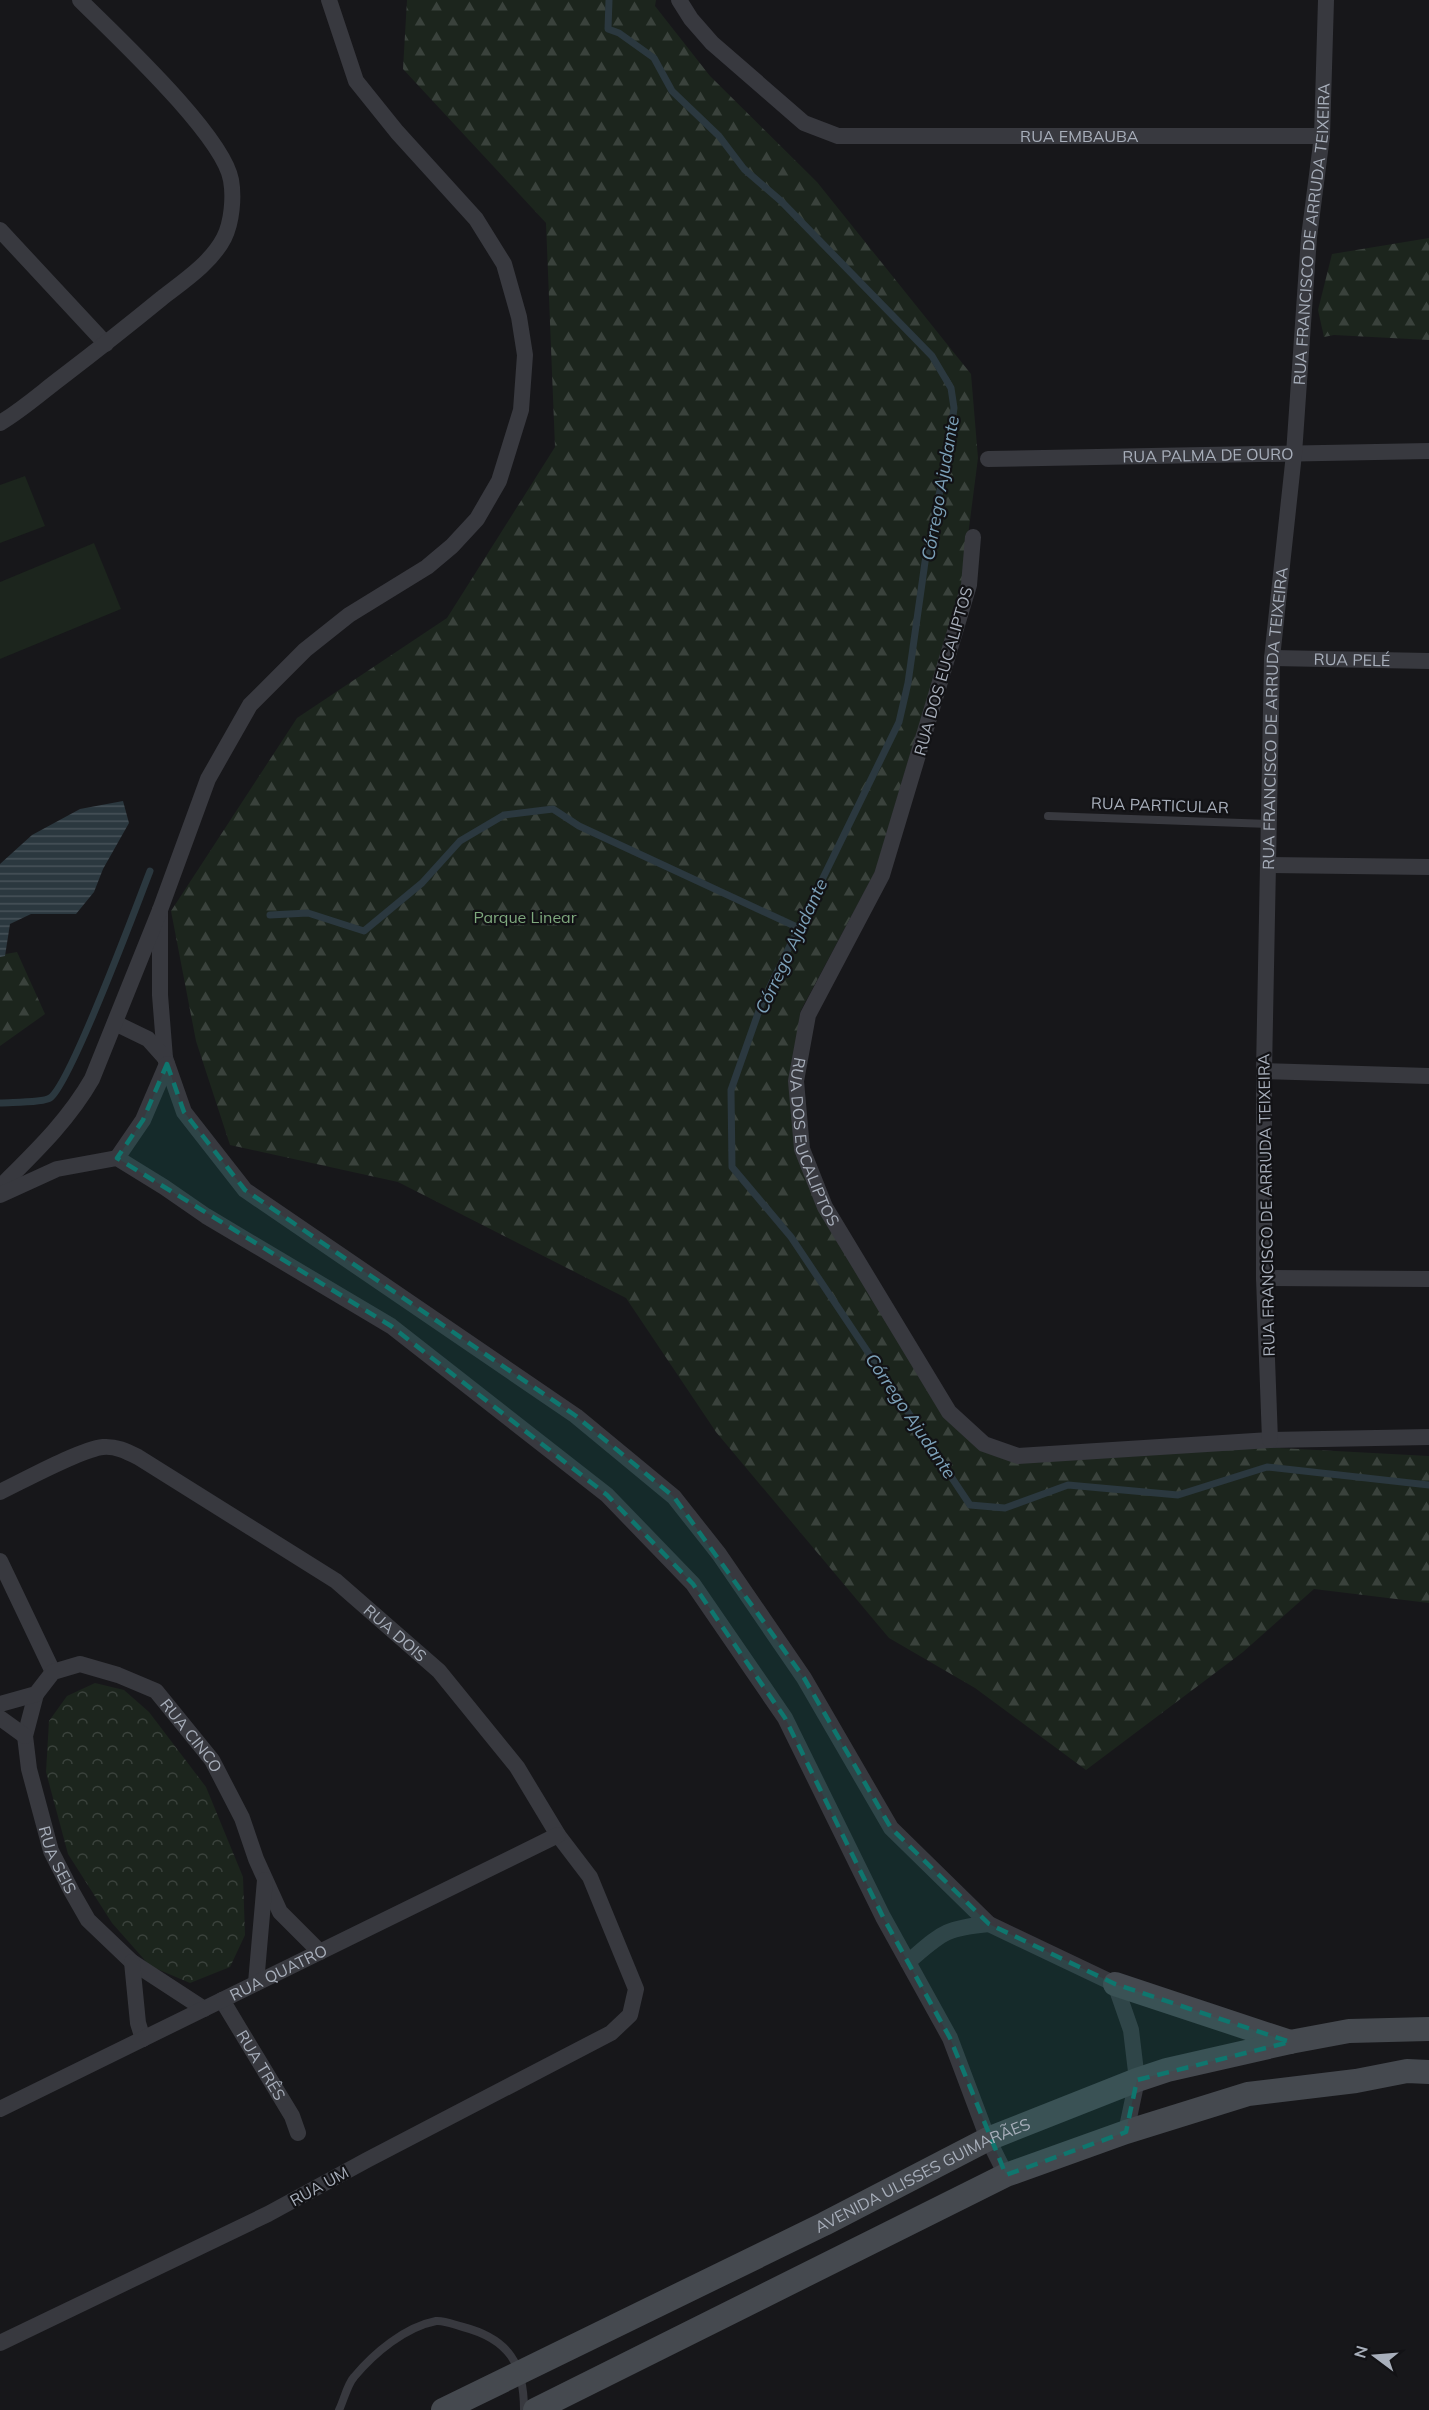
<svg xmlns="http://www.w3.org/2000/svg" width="1429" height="2410" viewBox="0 0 1429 2410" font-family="Mulish,sans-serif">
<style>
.forest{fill:url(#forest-firs)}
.park{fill:url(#park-crowns)}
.pitch{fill:#1c251d}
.water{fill:url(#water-rules)}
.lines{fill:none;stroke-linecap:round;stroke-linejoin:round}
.stream{stroke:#2b383f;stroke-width:7}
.lane{stroke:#38393f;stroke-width:8}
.street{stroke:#38393f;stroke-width:16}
.secondary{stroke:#45494f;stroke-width:24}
.marked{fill:#0f766e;fill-opacity:0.2;stroke:#0f766e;stroke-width:4.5;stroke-dasharray:12 8;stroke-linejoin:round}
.labels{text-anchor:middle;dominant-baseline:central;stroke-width:4.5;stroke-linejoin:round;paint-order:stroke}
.street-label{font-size:16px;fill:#a8afbb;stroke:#121215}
.park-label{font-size:16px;fill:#7ea87d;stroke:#121215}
.water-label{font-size:18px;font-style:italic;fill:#7ca1b9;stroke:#121215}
</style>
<defs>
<pattern id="forest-firs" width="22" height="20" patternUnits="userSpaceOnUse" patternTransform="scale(1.5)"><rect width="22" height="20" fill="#1c251d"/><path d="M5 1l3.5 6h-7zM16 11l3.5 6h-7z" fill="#3a423c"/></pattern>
<pattern id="park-crowns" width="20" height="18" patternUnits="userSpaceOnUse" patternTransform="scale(1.5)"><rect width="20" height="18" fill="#1c251d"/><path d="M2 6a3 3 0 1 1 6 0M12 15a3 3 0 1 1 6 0" fill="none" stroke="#3a423c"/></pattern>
<pattern id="water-rules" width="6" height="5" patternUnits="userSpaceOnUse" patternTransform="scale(1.5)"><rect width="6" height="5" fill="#2b383f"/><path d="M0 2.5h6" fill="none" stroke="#475259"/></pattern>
</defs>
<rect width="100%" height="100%" fill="#17171a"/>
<g class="forest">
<polygon points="407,0 656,0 655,6 710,76 817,182 971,374 978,458 962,582 875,872 800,1012 795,1146 944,1414 1013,1459 1260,1447 1429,1456 1429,1603 1314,1589 1243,1652 1086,1770 975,1688 889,1638 716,1432 626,1298 398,1182 230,1145 196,1041 171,911 297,718 447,618 555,447 546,223 403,69"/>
<polygon points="1429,238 1429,340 1334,335 1324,337 1318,310 1332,254"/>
<polygon points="17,952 45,1014 0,1046 0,955"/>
</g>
<polygon class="park" points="95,1683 124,1690 149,1712 206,1787 243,1877 245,1935 230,1967 190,1983 150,1966 112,1923 68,1854 46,1772 49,1721 67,1696"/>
<g class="pitch">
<polygon points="25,476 45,526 0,543 0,485"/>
<polygon points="94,543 121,609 0,659 0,582"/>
</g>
<polygon class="water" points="123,801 129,823 103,869 94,892 76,914 31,914 10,924 5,956 0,957 0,864 32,835 80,809"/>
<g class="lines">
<g class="stream">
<polyline points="609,0 608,29 619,33 654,58 672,91 719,136 744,169 781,201 932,356 951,388 954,408 947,457 925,562 908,683 899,722 761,1005 731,1090 732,1167 791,1237 970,1505 1005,1508 1068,1485 1178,1495 1267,1467 1429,1485"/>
<polyline points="270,915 308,913 364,931 422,883 460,841 504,815 553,809 579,826 799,928"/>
<path d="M0 1103C11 1102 42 1103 50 1098 70 1085 137 905 150 871"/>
</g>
<g class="lane">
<polyline points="1048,816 1269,824"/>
<path d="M339 2410C344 2400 347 2385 354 2377 374 2353 405 2327 436 2321 444 2320 455 2325 463 2327 509 2339 524 2364 524 2410"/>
</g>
<g class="street">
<path id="s1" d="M679 0 691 19 712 43 804 123 838 136H1322"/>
<polyline points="0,230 106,344"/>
<path d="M0 423C22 410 42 392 62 377 96 351 129 325 162 298 184 281 211 263 224 238 232 222 234 197 231 180 223 135 115 35 80 0"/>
<path id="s2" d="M988 459 1429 451"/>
<path id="s3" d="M973 537 969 585 882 875 808 1015 796 1081 802 1149 825 1207 949 1412 984 1444 1018 1456 1270 1440 1429 1437"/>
<path id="s4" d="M1272 658 1429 661"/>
<polyline points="1268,865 1429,867"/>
<polyline points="160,910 160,995 165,1058 184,1112 245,1190 576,1416 674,1497 719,1554 804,1678 891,1828 989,1924 1115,1984 1131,2030 1137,2080 1126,2132"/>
<polyline points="115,1023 148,1039 165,1058"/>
<polyline points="1264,1071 1429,1076"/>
<polyline points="117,1158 143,1120 167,1064"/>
<path d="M0 1187C34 1153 68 1121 92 1079L160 910 208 779 250 705 305 650 349 615 427 567 452 546 477 519 499 481 521 410 525 355 519 317 504 264 476 219 397 132 356 81 329 0"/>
<polyline points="0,1195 57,1169 117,1158 164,1187 206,1216 391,1326 607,1495 693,1584 785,1718 883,1917 950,2038 988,2139 1006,2175"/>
<polyline points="1264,1278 1429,1279"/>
<path id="s5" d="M1270 1440 1264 1278V1071L1272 658 1294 454 1309 237 1322 136 1326 0"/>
<path id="s6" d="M0 1492C23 1481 81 1449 103 1447 116 1446 126 1451 138 1457L336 1581 439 1671 517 1767 558 1835 590 1877 636 1989 630 2015 611 2033 367 2160 268 2214 0 2343"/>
<polyline points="0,1561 53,1672"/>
<path id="s7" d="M36 1694 25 1736 29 1769 51 1851 72 1892 88 1920 132 1962 204 2009"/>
<path id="s8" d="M0 1704 36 1694 53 1672 80 1664 118 1675 156 1691 212 1760 242 1818 256 1859 280 1912 320 1952"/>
<polyline points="0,1718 25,1736"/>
<polyline points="132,1962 138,2023 143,2039"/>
<path d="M908 1962C941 1934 944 1928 989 1924"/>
<polyline points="256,1983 265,1880"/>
<path id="s9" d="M222 2000 292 2116 298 2133"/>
<path id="s10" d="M0 2109 558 1835"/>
</g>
<g class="secondary">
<polyline points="1115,1984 1290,2042"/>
<path id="s11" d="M443 2410 824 2224 988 2139 1137 2080 1167 2070 1290 2042 1349 2031 1429 2029"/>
<polyline points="535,2410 1006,2175 1126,2132 1248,2094 1356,2081 1407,2071 1429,2072"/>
</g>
</g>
<path class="marked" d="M167 1064 184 1112 245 1190 576 1416 674 1497 804 1678 891 1828 989 1924 1115 1984 1290 2042 1137 2080 1126 2132 1006 2175 950 2038 883 1917 785 1718 693 1584 607 1495 391 1326 117 1158 143 1120Z"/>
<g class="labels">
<g class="street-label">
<text stroke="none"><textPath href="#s1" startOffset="454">RUA EMBAUBA</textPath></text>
<text stroke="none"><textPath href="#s5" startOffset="1208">RUA FRANCISCO DE ARRUDA TEIXEIRA</textPath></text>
<text stroke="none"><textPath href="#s2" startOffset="220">RUA PALMA DE OURO</textPath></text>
<text stroke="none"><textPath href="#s4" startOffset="80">RUA PELÉ</textPath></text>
<text transform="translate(943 671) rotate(-74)">RUA DOS EUCALIPTOS</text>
<text stroke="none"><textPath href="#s5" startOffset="722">RUA FRANCISCO DE ARRUDA TEIXEIRA</textPath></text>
<text transform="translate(1160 805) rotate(2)">RUA PARTICULAR</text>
<text stroke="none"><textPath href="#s3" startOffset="640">RUA DOS EUCALIPTOS</textPath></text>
<text transform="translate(1266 1205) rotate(-91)">RUA FRANCISCO DE ARRUDA TEIXEIRA</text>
<text stroke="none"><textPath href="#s6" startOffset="462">RUA DOIS</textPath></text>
<text stroke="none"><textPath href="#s8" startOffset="231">RUA CINCO</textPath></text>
<text stroke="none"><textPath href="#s7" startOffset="172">RUA SEIS</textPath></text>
<text stroke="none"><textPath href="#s10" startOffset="310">RUA QUATRO</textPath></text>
<text stroke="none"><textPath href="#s9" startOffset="76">RUA TRÊS</textPath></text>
<text stroke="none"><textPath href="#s11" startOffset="534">AVENIDA ULISSES GUIMARÃES</textPath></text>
<text transform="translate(319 2186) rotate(-29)">RUA UM</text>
</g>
<g class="park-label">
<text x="525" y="917">Parque Linear</text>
</g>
<g class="water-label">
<text transform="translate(940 488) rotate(-80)">Córrego Ajudante</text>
<text transform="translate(791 946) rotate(-65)">Córrego Ajudante</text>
<text transform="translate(911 1416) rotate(56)">Córrego Ajudante</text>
</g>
</g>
<g transform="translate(1375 2356) rotate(286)" stroke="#121215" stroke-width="4.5" paint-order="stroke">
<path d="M0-4.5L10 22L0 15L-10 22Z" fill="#a8afbb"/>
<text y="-9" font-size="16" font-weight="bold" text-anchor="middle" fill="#a8afbb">N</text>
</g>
</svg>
